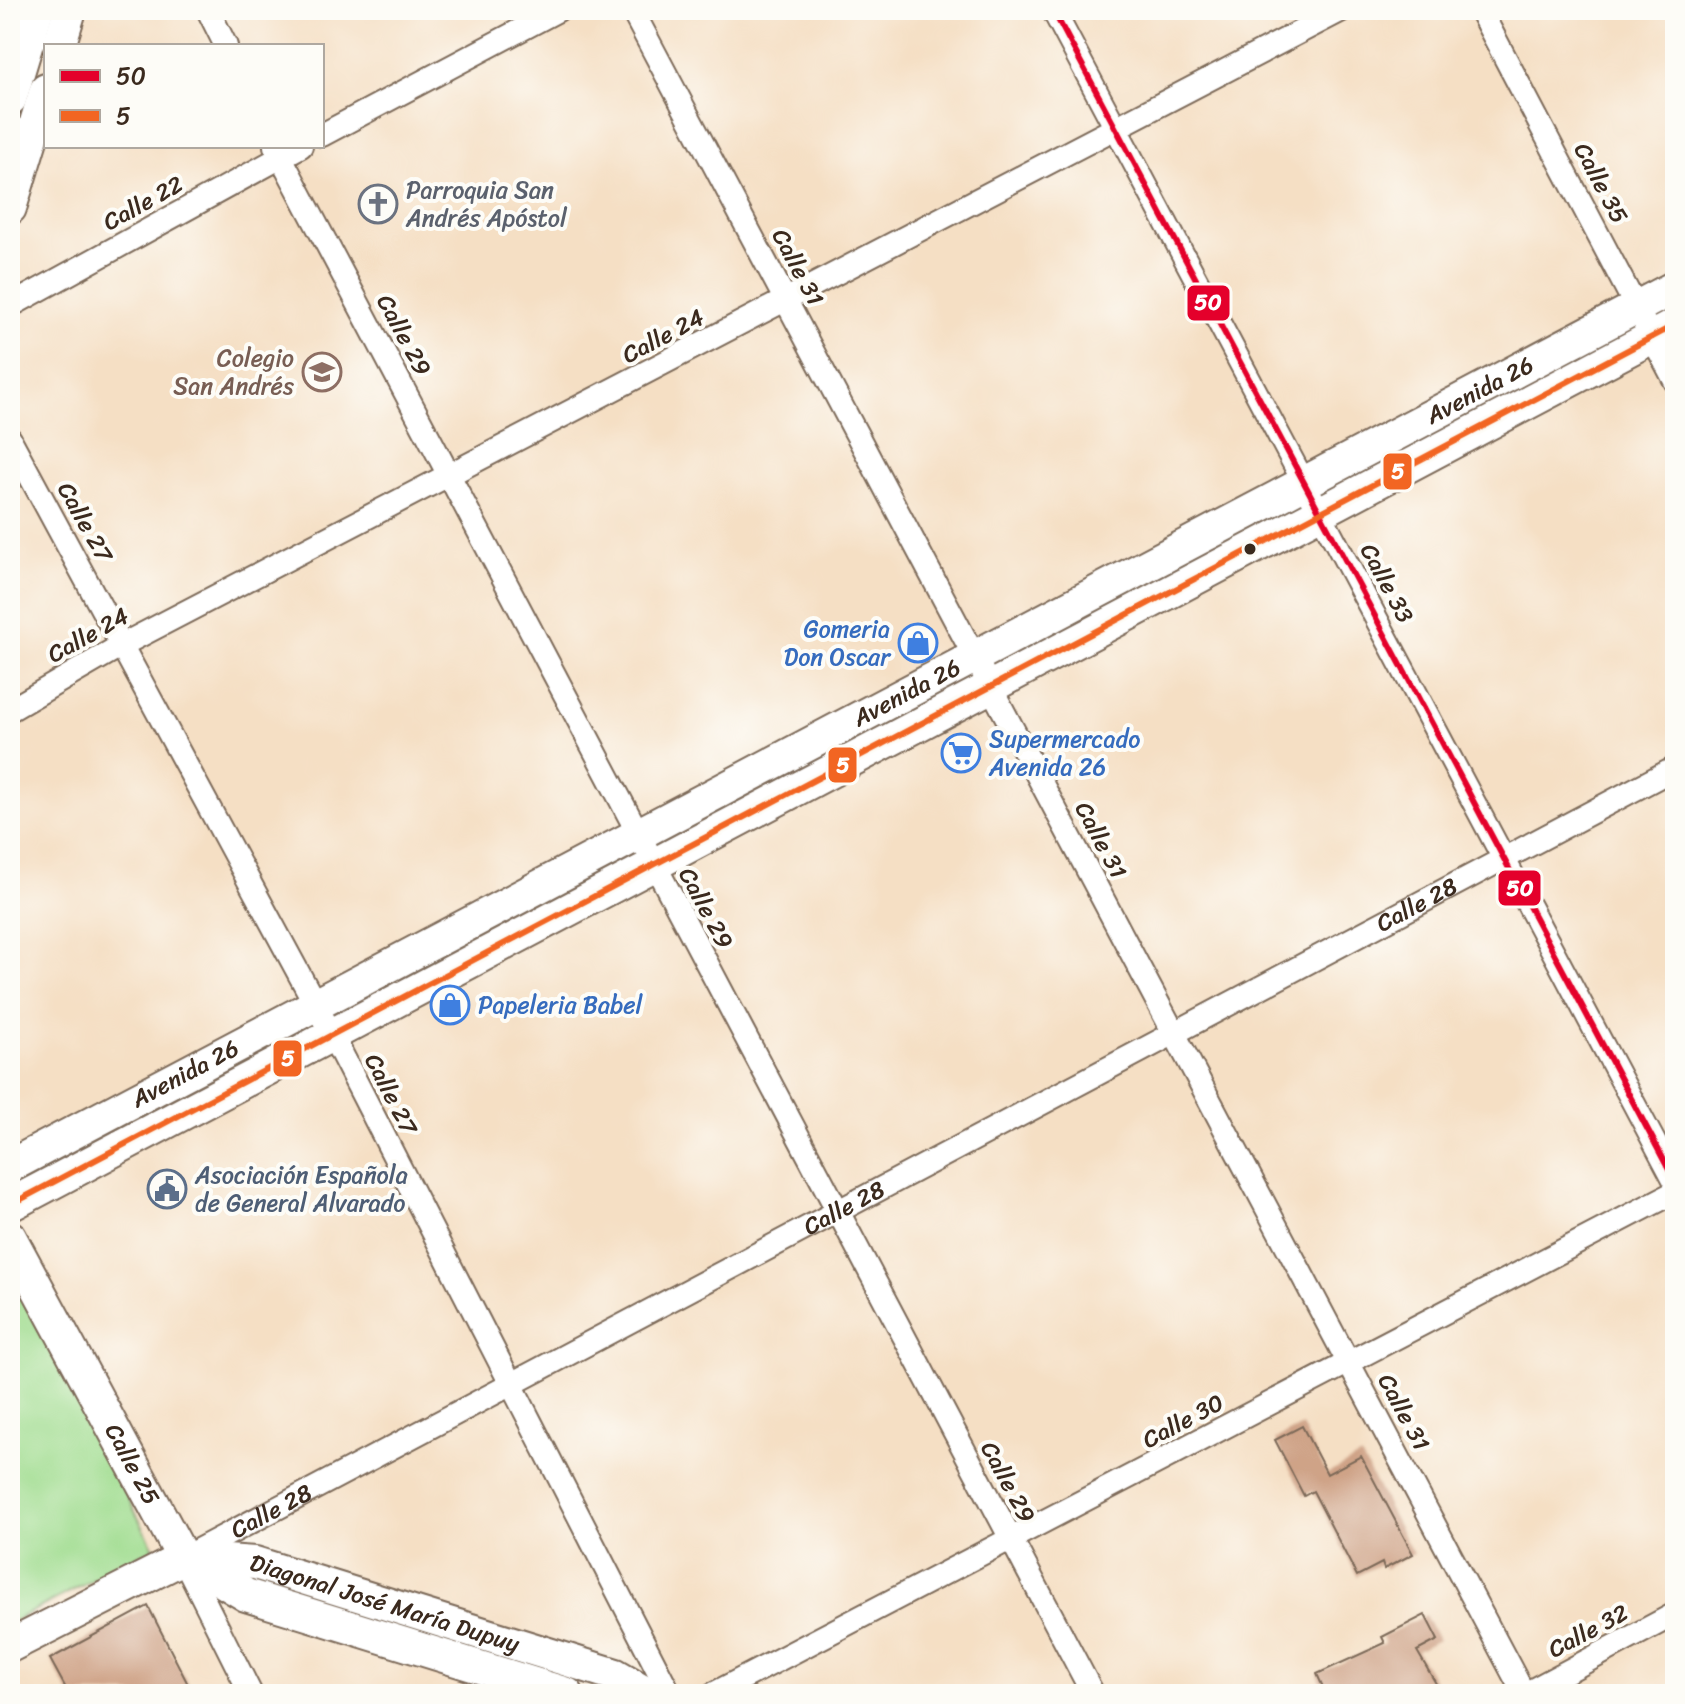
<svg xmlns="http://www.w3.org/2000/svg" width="1685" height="1704" viewBox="0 0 1685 1704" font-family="Sriracha,sans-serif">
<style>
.green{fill:#a1dd91;stroke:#6e8458;stroke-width:2}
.building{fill:#cfa387}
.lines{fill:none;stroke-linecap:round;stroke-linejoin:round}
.minor-casing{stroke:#7c6958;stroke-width:26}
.secondary-casing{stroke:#7c6958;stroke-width:36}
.minor{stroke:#fff;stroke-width:22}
.secondary{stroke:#fff;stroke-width:32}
.bus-1-casing{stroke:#fdfcf7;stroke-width:12}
.bus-2-casing{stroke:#fdfcf7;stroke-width:12}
.bus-1{stroke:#e4002b;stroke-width:6}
.bus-2{stroke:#f26522;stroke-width:6}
.bus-dot{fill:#3b2a1e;stroke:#fdfcf7;stroke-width:3}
.labels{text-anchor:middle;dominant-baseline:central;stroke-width:8;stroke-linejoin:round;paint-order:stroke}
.street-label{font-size:24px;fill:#3b2a1e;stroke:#fdfcf7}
.worship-label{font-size:24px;fill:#5b616d;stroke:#fdfcf7;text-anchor:start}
.education-label{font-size:24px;fill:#785e54;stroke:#fdfcf7;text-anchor:end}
.shop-label{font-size:24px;fill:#366cbe;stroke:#fdfcf7;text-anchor:start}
.service-label{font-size:24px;fill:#4e5e75;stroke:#fdfcf7;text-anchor:start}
.line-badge{stroke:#fdfcf7;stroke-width:3}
.badge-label{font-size:22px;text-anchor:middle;font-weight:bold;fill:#fff}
</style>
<rect width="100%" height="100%" fill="#fdfcf7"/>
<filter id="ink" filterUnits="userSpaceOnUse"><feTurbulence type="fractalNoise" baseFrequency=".0125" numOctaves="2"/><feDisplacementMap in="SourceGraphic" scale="16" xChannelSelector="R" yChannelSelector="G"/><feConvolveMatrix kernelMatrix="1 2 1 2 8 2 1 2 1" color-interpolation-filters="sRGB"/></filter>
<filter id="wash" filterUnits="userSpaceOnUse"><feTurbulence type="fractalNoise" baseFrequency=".006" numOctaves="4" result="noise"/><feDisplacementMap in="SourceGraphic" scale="32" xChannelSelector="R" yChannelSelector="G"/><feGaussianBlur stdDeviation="1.8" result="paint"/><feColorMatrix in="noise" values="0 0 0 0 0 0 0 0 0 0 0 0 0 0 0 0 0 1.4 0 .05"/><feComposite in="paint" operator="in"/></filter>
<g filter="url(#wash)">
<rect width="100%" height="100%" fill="#f5dfc4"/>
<polygon class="green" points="10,1273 154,1548 10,1623"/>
<g id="blocks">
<g class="building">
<polygon points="1302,1426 1327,1474 1361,1456 1413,1554 1384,1569 1382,1563 1357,1576 1313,1491 1304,1496 1275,1440"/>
<polygon points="148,1606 193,1694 69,1694 50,1659"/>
<polygon points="1425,1615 1438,1640 1417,1651 1442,1694 1326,1694 1317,1674 1385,1643 1382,1637"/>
</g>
</g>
</g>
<g filter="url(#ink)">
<use href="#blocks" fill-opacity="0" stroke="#7c6958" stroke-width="2"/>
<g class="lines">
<defs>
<g id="minor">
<polyline points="208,10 226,46"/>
<polyline points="632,10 1524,1694"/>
<polyline points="1053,10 1675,1181"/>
<polyline points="1480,10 1675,381"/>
<polyline points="322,135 558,10"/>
<polyline points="275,146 1093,1694"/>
<polyline points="10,306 301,146"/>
<polyline points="10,439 332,1035 670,1694"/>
<polyline points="10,710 122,645 1342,10"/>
<path id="s1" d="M251 1694 183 1558 1675 768"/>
<polyline points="713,1694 1675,1192"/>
<polyline points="1525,1694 1675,1614"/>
</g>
<g id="secondary">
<polyline points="59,46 70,10"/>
<polyline points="10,99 37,10"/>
<polyline points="10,208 46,90"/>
<path id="s2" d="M10 1166 1675 287"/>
<polyline points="10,1205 1675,325"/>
<path id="s3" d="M10 1237 183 1558"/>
<path id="s4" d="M183 1558 255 1563 616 1675 649 1694"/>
<polyline points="189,1561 246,1595 567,1694"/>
<polyline points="10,1646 183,1558"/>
</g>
</defs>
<use href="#minor" class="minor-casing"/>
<use href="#secondary" class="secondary-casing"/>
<use href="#minor" class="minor"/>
<use href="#secondary" class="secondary"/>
<defs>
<polyline id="bus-1" points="1053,10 1675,1181"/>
<polyline id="bus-2" points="10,1205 1675,325"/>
</defs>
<use href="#bus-1" class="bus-1-casing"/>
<use href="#bus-2" class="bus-2-casing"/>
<use href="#bus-1" class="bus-1"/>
<use href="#bus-2" class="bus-2"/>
</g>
</g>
<defs>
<symbol id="church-ring" viewBox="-11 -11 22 22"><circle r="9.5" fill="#fdfcf7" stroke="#6b7280" stroke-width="1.5"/><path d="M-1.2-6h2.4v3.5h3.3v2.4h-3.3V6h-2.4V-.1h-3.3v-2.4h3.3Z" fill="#6b7280"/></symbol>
<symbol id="school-ring" viewBox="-11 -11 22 22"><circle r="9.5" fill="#fdfcf7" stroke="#8d6e63" stroke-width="1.5"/><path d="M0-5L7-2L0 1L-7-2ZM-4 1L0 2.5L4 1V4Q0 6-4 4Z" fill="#8d6e63"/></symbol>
<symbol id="shop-ring" viewBox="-11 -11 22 22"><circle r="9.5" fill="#fdfcf7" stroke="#3f7fe0" stroke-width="1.5"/><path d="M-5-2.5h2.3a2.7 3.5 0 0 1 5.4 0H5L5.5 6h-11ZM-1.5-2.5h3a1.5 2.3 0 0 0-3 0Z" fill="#3f7fe0"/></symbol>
<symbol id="supermarket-ring" viewBox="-11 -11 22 22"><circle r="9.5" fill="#fdfcf7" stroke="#3f7fe0" stroke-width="1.5"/><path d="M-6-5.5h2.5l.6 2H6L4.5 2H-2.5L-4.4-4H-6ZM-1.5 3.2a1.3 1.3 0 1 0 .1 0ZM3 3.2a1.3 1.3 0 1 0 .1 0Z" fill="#3f7fe0"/></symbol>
<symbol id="civic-ring" viewBox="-11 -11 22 22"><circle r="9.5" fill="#fdfcf7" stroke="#5c6f8a" stroke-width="1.5"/><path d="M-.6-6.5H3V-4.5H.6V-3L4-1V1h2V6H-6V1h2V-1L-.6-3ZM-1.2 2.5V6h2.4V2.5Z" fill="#5c6f8a"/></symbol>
</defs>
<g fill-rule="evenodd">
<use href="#church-ring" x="356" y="182" width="44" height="44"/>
<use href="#school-ring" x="300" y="350" width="44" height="44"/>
<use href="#shop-ring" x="896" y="621" width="44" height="44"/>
<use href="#supermarket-ring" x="939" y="731" width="44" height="44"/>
<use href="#shop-ring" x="428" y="983" width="44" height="44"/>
<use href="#civic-ring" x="145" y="1167" width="44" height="44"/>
</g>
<circle class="bus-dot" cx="1250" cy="549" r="7"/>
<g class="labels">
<g class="street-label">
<text transform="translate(1601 183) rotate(62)">Calle 35</text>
<text transform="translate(143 203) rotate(-29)">Calle 22</text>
<text transform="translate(798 267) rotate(62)">Calle 31</text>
<text transform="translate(404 335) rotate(62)">Calle 29</text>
<text transform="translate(663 336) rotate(-28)">Calle 24</text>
<text stroke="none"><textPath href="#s2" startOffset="1662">Avenida 26</textPath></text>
<text transform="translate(85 522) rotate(61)">Calle 27</text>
<text transform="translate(1387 583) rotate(62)">Calle 33</text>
<text transform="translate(88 635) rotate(-29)">Calle 24</text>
<text stroke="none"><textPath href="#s2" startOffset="1014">Avenida 26</textPath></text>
<text transform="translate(1101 840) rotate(62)">Calle 31</text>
<text stroke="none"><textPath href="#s1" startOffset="1548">Calle 28</textPath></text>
<text transform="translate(706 908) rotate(62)">Calle 29</text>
<text stroke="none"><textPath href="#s2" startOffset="198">Avenida 26</textPath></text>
<text transform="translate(391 1094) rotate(63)">Calle 27</text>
<text stroke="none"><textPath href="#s1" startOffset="900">Calle 28</textPath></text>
<text transform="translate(1404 1412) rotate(62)">Calle 31</text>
<text transform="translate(1183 1421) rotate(-28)">Calle 30</text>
<text stroke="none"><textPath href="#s3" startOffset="258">Calle 25</textPath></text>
<text transform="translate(1008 1482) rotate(62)">Calle 29</text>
<text stroke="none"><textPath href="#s1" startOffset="252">Calle 28</textPath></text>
<text stroke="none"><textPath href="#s4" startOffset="208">Diagonal José María Dupuy</textPath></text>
<text transform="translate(1588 1631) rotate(-28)">Calle 32</text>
</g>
<g class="worship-label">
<text x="406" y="190">Parroquia San<tspan x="406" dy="28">Andrés Apóstol</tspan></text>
</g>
<g class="education-label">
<text x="294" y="358">Colegio<tspan x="294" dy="28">San Andrés</tspan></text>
</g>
<g class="shop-label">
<text x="890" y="629" text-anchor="end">Gomeria<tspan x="890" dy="28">Don Oscar</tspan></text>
<text x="989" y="739">Supermercado<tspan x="989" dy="28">Avenida 26</tspan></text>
<text x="478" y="1005">Papeleria Babel</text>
</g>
<g class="service-label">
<text x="195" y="1175">Asociación Española<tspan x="195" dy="28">de General Alvarado</tspan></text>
</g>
</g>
<g class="line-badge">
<rect x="1186" y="284" width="45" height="38" rx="8" fill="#e4002b"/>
<rect x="1382" y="452" width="31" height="39" rx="8" fill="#f26522"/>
<rect x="827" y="746" width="31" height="38" rx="8" fill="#f26522"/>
<rect x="1497" y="869" width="45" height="38" rx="8" fill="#e4002b"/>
<rect x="272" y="1039" width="31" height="39" rx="8" fill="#f26522"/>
</g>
<g class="badge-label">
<text x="1208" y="310">50</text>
<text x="1398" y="479">5</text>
<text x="843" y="773">5</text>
<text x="1520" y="896">50</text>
<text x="288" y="1066">5</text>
</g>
<rect width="1685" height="1704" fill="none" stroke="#fdfcf7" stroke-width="40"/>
<rect x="44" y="44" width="280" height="104" fill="#fdfcf7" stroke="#afa8a0" stroke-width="2"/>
<rect x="60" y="70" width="40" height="12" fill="#e4002b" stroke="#afa8a0" stroke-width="2"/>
<text x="116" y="84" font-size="24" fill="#3b2a1e">50</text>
<rect x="60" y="110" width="40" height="12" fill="#f26522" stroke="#afa8a0" stroke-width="2"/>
<text x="116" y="124" font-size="24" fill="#3b2a1e">5</text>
</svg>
